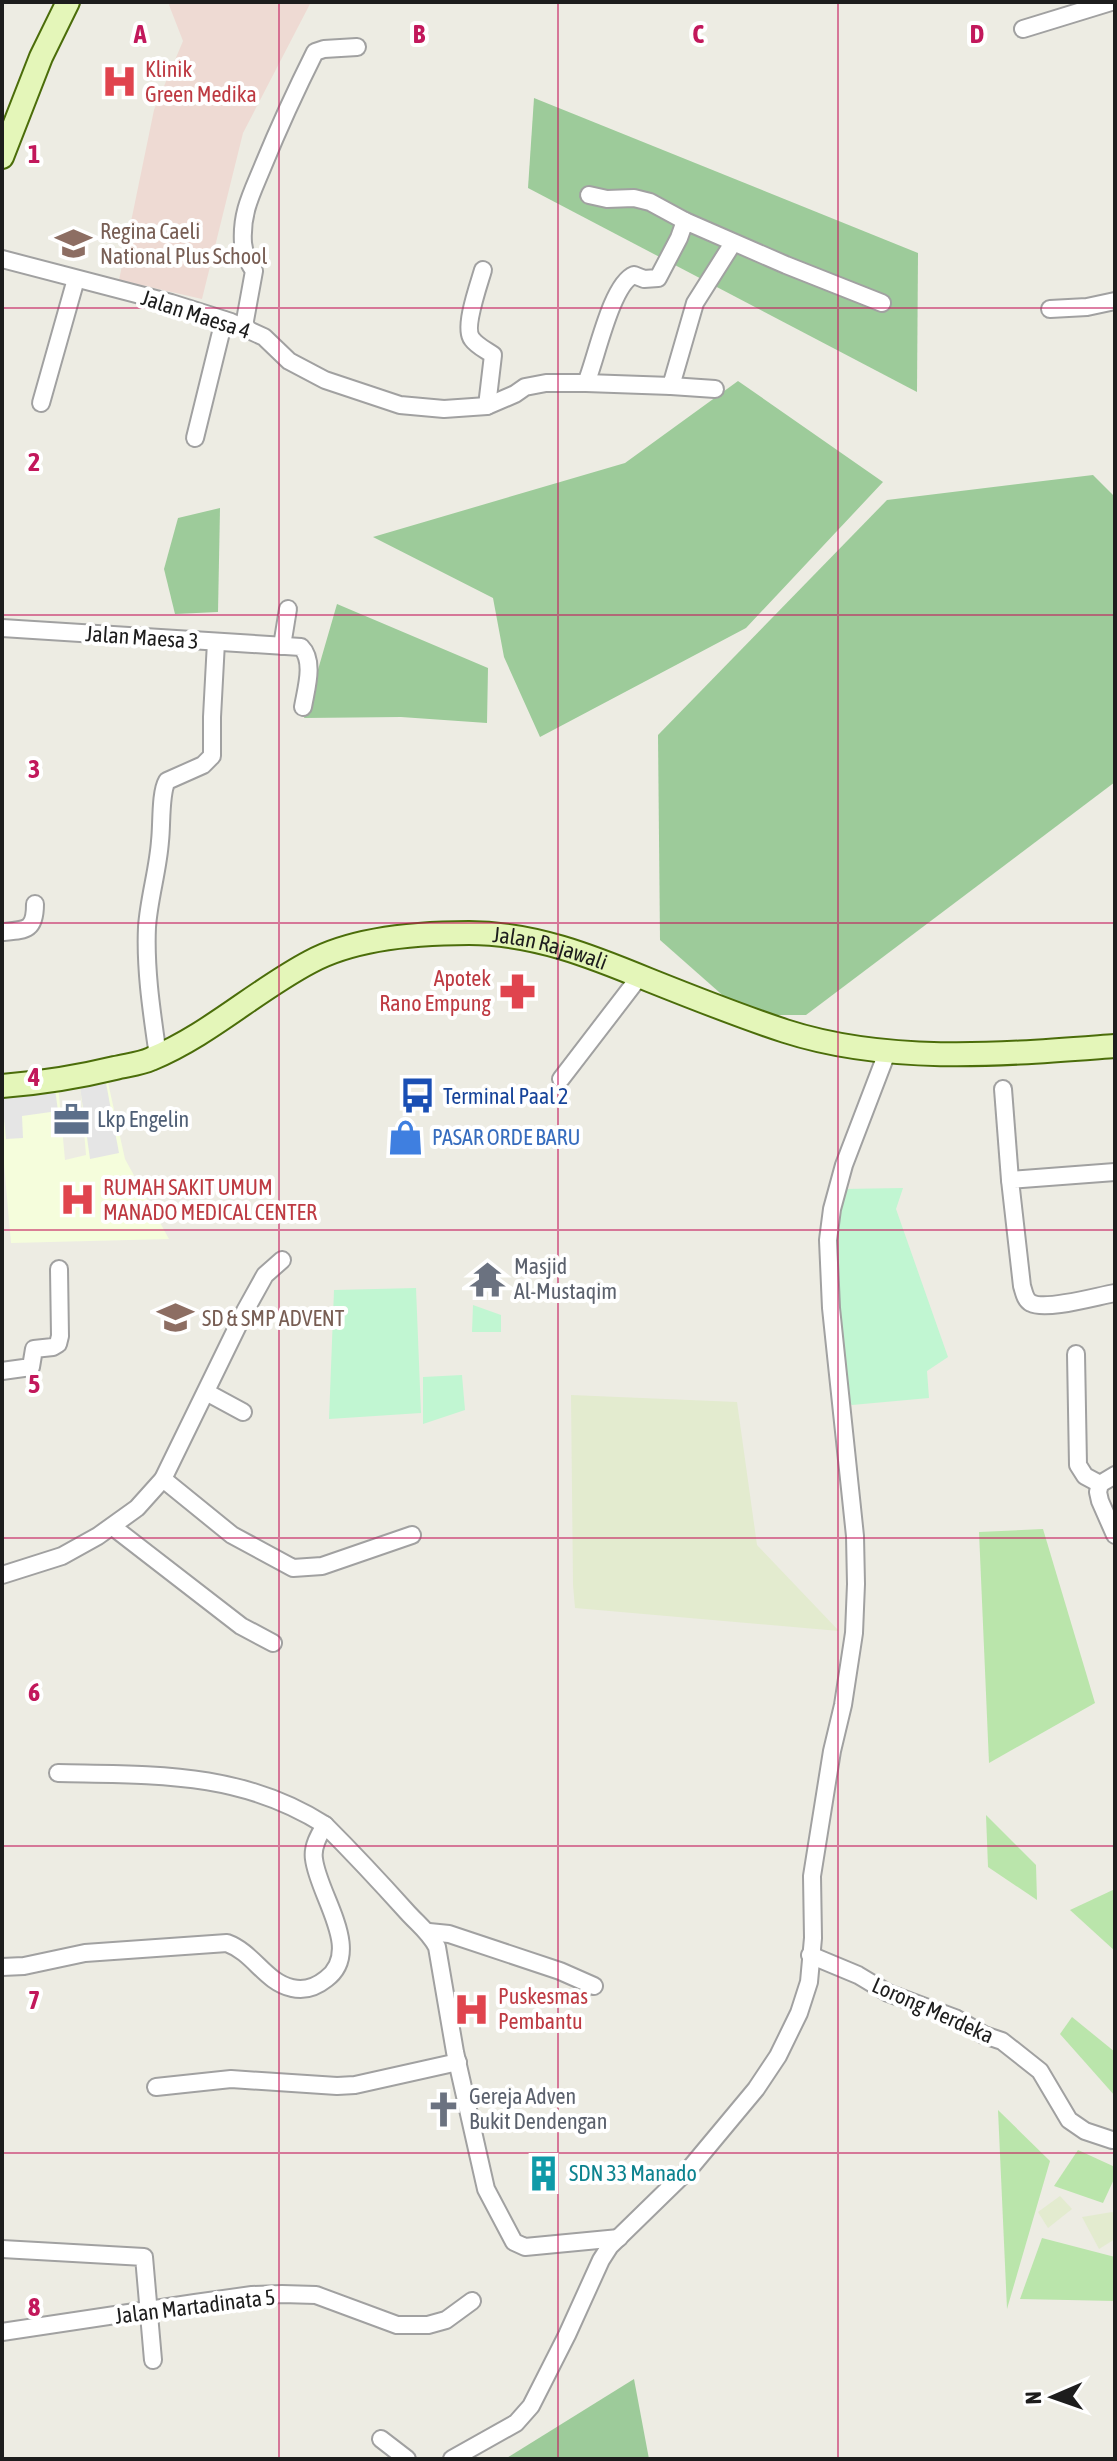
<svg xmlns="http://www.w3.org/2000/svg" width="1117" height="2461" viewBox="0 0 1117 2461" font-family="'Asap Condensed',sans-serif">
<style>
.commercial{fill:#eedad3}
.education{fill:#f5fddc}
.farmland{fill:#e3ebcf}
.grass{fill:#bae5ab}
.forest{fill:#9dcb9a}
.park{fill:#c1f6d2}
.parking{fill:#e5e5e5}
.lines{fill:none;stroke-linecap:round;stroke-linejoin:round}
.street-casing{stroke:#a1a1a1;stroke-width:20}
.secondary-casing{stroke:#4b6d0a;stroke-width:26}
.street{stroke:#fff;stroke-width:16}
.secondary{stroke:#e4f6b9;stroke-width:22}
.grid{fill:none;stroke:#c2185b;stroke-width:2;stroke-opacity:0.55}
.labels{text-anchor:middle;dominant-baseline:central;stroke-width:8;stroke-linejoin:round;paint-order:stroke}
.health-label{font-size:22px;fill:#be3a42;stroke:#fff;text-anchor:start}
.education-label{font-size:22px;fill:#785e54;stroke:#fff;text-anchor:start}
.street-label{font-size:22px;fill:#1d1d1d;stroke:#fff}
.transit-label{font-size:22px;fill:#164399;stroke:#fff;text-anchor:start}
.service-label{font-size:22px;fill:#4e5e75;stroke:#fff;text-anchor:start}
.shop-label{font-size:22px;fill:#366cbe;stroke:#fff;text-anchor:start}
.worship-label{font-size:22px;fill:#5b616d;stroke:#fff;text-anchor:start}
.culture-label{font-size:22px;fill:#0d838f;stroke:#fff;text-anchor:start}
.grid-label{font-size:26px;text-anchor:middle;font-weight:bold;fill:#c2185b;stroke:#fff;stroke-width:8;stroke-linejoin:round;paint-order:stroke}
</style>
<rect width="100%" height="100%" fill="#edece3"/>
<polygon class="commercial" points="170,2 311,2 243,133 202,299 119,280 154,110 183,41 169,5"/>
<polygon class="education" points="107,1078 125,1159 169,1239 11,1243 2,1141 2,1093 58,1084 65,1160 86,1155 80,1083"/>
<g class="farmland">
<polygon points="571,1395 737,1402 757,1545 839,1631 575,1608 573,1585"/>
<polygon points="1060,2196 1072,2209 1048,2228 1038,2212"/>
<polygon points="1112,2212 1115,2214 1115,2239 1099,2249 1082,2217"/>
</g>
<g class="grass">
<polygon points="1043,1529 1095,1703 989,1763 979,1532"/>
<polygon points="986,1815 1036,1865 1037,1900 988,1867"/>
<polygon points="1115,1889 1115,1951 1070,1910"/>
<polygon points="1072,2017 1115,2052 1115,2096 1060,2034"/>
<polygon points="998,2110 1050,2161 1007,2309"/>
<polygon points="1078,2150 1115,2167 1115,2177 1103,2203 1054,2186"/>
<polygon points="1042,2238 1115,2257 1115,2301 1020,2299"/>
</g>
<g class="forest">
<polygon points="534,98 918,253 917,392 528,188"/>
<polygon points="738,381 883,482 746,628 540,737 504,657 493,598 373,537 625,463"/>
<polygon points="1093,475 1115,497 1115,782 806,1015 745,1015 660,940 658,735 887,500"/>
<polygon points="220,508 218,612 175,614 164,569 178,518"/>
<polygon points="337,604 488,668 487,723 401,717 304,718"/>
<polygon points="634,2379 649,2459 505,2459"/>
</g>
<g class="park">
<polygon points="903,1188 896,1209 948,1357 927,1371 929,1398 852,1405 845,1398 831,1241 841,1189"/>
<polygon points="416,1288 421,1413 329,1419 334,1290"/>
<polygon points="473,1305 501,1315 501,1332 472,1332"/>
<polygon points="462,1375 465,1410 423,1424 423,1377"/>
</g>
<g class="parking">
<polygon points="106,1083 119,1153 90,1159 80,1087"/>
<polygon points="55,1089 58,1111 22,1116 23,1138 6,1139 2,1097"/>
</g>
<g class="lines">
<defs>
<g id="street">
<polyline points="1023,29 1111,2"/>
<polyline points="589,195 607,199 634,198 650,202 685,221"/>
<path d="M2 259 171 303 231 322 264 337 289 361 325 380 400 405 444 409 487 406 515 394 525 387 546 383H586C596 360 611 284 634 275L644 279 658 278 679 238 685 221 786 265 882 303"/>
<path d="M483 270C479 284 463 328 472 339 477 346 486 350 493 355L487 406"/>
<polyline points="1050,309 1087,307 1115,301"/>
<path d="M244 326 254 271C248 262 244 254 243 243 241 212 252 193 263 166 279 127 296 90 315 52L324 49 357 47"/>
<polyline points="586,383 671,386 695,303 733,243"/>
<polyline points="671,386 715,389"/>
<polyline points="41,403 76,279"/>
<polyline points="195,438 224,320"/>
<path d="M2 628 301 647C315 661 306 689 303 707"/>
<polyline points="282,646 288,609"/>
<path d="M2 932C26 930 35 931 35 904"/>
<path d="M158 1056C152 1014 145 970 147 927 149 898 158 870 160 841 162 825 160 793 167 781L203 765 212 756V717L216 642"/>
<polyline points="561,1079 640,976"/>
<polyline points="1003,1089 1010,1180"/>
<path d="M1115 1172 1010 1180 1022 1286C1024 1292 1025 1300 1031 1303 1046 1311 1097 1296 1115 1293"/>
<polyline points="1076,1354 1078,1465 1085,1476 1100,1484"/>
<polyline points="2,1371 31,1367 34,1349 53,1347 58,1344 60,1336 59,1269"/>
<polyline points="206,1392 243,1412"/>
<polyline points="1115,1475 1100,1484 1098,1492 1100,1501 1115,1535"/>
<polyline points="163,1479 232,1535 293,1568 322,1566 412,1535"/>
<polyline points="113,1527 241,1626 273,1643"/>
<polyline points="2,1575 62,1556 98,1536 137,1508 163,1479 245,1311 265,1275 282,1260"/>
<path d="M58 1773C154 1775 240 1771 325 1825"/>
<polyline points="429,1932 449,1934 560,1971 594,1986"/>
<polyline points="810,1955 858,1975 888,1993 955,2018 984,2035 1002,2041 1040,2071 1069,2120 1085,2131 1112,2140"/>
<path d="M2 1967 24 1966 85 1953 227 1943C254 1953 265 1982 292 1988 304 1991 316 1987 326 1979 364 1951 318 1895 314 1859 312 1847 319 1835 325 1825 353 1853 381 1883 408 1913 419 1925 429 1932 437 1947L455 2052 486 2189 514 2242 525 2247 619 2238"/>
<polyline points="156,2087 231,2079 337,2086 355,2085 458,2062"/>
<polyline points="2,2249 144,2257 153,2360"/>
<polyline points="2,2332 195,2303 252,2295 282,2294 316,2295 397,2325 428,2325 446,2320 472,2301"/>
<polyline points="381,2439 407,2459"/>
<polyline points="452,2459 516,2423 531,2406 567,2335 601,2260 610,2246 691,2167 756,2089 778,2056 799,2013 809,1982 813,1938 812,1876 832,1751 843,1705 854,1633 856,1584 855,1536 831,1308 828,1240 832,1209 844,1165 888,1050"/>
</g>
<g id="secondary">
<polyline points="2,157 41,57 68,2"/>
<path id="s1" d="M2 1086C40 1083 78 1077 115 1068 127 1065 140 1064 151 1059 209 1035 255 991 310 962 354 938 420 933 469 933 533 933 591 956 649 980 694 998 739 1016 785 1031 890 1065 1007 1054 1115 1046"/>
</g>
</defs>
<use href="#street" class="street-casing"/>
<use href="#secondary" class="secondary-casing"/>
<use href="#street" class="street"/>
<use href="#secondary" class="secondary"/>
</g>
<path class="grid" d="M279 2V2459M558 2V2459M838 2V2459M2 308H1115M2 615H1115M2 923H1115M2 1230H1115M2 1538H1115M2 1846H1115M2 2153H1115"/>
<defs>
<symbol id="hospital-bare" viewBox="-9 -9 18 18"><path d="M-5-5h3v3.5h4V-5h3V5h-3V1.5h-4V5h-3Z" fill="#e0444e" stroke="#fff" stroke-width="2.5" paint-order="stroke"/></symbol>
<symbol id="school-bare" viewBox="-9 -9 18 18"><path d="M0-5L7-2L0 1L-7-2ZM-4 1L0 2.5L4 1V4Q0 6-4 4Z" fill="#8d6e63" stroke="#fff" stroke-width="2.5" paint-order="stroke"/></symbol>
<symbol id="pharmacy-bare" viewBox="-9 -9 18 18"><path d="M-2-6h4v4h4v4h-4v4h-4v-4h-4v-4h4Z" fill="#e0444e" stroke="#fff" stroke-width="2.5" paint-order="stroke"/></symbol>
<symbol id="bus-bare" viewBox="-9 -9 18 18"><path d="M-5-6H5V4H4V6H2V4H-2V6H-4V4H-5ZM-3.5-4V0h7V-4ZM-3.5 1.2v1.5H-2V1.2ZM2 1.2v1.5H3.5V1.2Z" fill="#1a4fb4" stroke="#fff" stroke-width="2.5" paint-order="stroke"/></symbol>
<symbol id="office-bare" viewBox="-9 -9 18 18"><path d="M-6-3h4V-5.5h4V-3h4V5H-6ZM-1-4.5V-3h2v-1.5ZM-6 0V1H6V0Z" fill="#5c6f8a" stroke="#fff" stroke-width="2.5" paint-order="stroke"/></symbol>
<symbol id="shop-bare" viewBox="-9 -9 18 18"><path d="M-5-2.5h2.3a2.7 3.5 0 0 1 5.4 0H5L5.5 6h-11ZM-1.5-2.5h3a1.5 2.3 0 0 0-3 0Z" fill="#3f7fe0" stroke="#fff" stroke-width="2.5" paint-order="stroke"/></symbol>
<symbol id="temple-bare" viewBox="-9 -9 18 18"><path d="M0-6L5-2H3V0L6.5 2.5H4V6H1.5V3h-3V6H-4V2.5H-6.5L-3 0V-2H-5Z" fill="#6b7280" stroke="#fff" stroke-width="2.5" paint-order="stroke"/></symbol>
<symbol id="church-bare" viewBox="-9 -9 18 18"><path d="M-1.2-6h2.4v3.5h3.3v2.4h-3.3V6h-2.4V-.1h-3.3v-2.4h3.3Z" fill="#6b7280" stroke="#fff" stroke-width="2.5" paint-order="stroke"/></symbol>
<symbol id="building-bare" viewBox="-9 -9 18 18"><path d="M-4-6H4V6H1V3H-1V6H-4ZM-2.5-4.3h1.7v1.8h-1.7ZM.8-4.3h1.7v1.8H.8ZM-2.5-1h1.7V.8h-1.7ZM.8-1h1.7V.8H.8Z" fill="#0f9aa8" stroke="#fff" stroke-width="2.5" paint-order="stroke"/></symbol>
</defs>
<g fill-rule="evenodd">
<use href="#hospital-bare" x="94" y="56" width="51" height="51"/>
<use href="#school-bare" x="48" y="218" width="51" height="51"/>
<use href="#pharmacy-bare" x="492" y="966" width="51" height="51"/>
<use href="#bus-bare" x="392" y="1070" width="51" height="51"/>
<use href="#office-bare" x="46" y="1094" width="51" height="51"/>
<use href="#shop-bare" x="380" y="1112" width="51" height="51"/>
<use href="#hospital-bare" x="52" y="1174" width="51" height="51"/>
<use href="#temple-bare" x="462" y="1254" width="51" height="51"/>
<use href="#school-bare" x="150" y="1292" width="51" height="51"/>
<use href="#hospital-bare" x="446" y="1984" width="51" height="51"/>
<use href="#church-bare" x="418" y="2084" width="51" height="51"/>
<use href="#building-bare" x="518" y="2148" width="51" height="51"/>
</g>
<g class="labels">
<g class="health-label">
<text x="145" y="69">Klinik<tspan x="145" dy="25">Green Medika</tspan></text>
<text x="491" y="978" text-anchor="end">Apotek<tspan x="491" dy="25">Rano Empung</tspan></text>
<text x="103" y="1187">RUMAH SAKIT UMUM<tspan x="103" dy="25">MANADO MEDICAL CENTER</tspan></text>
<text x="498" y="1996">Puskesmas<tspan x="498" dy="25">Pembantu</tspan></text>
</g>
<g class="education-label">
<text x="100" y="231">Regina Caeli<tspan x="100" dy="25">National Plus School</tspan></text>
<text x="202" y="1318">SD &amp; SMP ADVENT</text>
</g>
<g class="street-label">
<text transform="translate(196 314) rotate(18)">Jalan Maesa 4</text>
<text transform="translate(142 637) rotate(4)">Jalan Maesa 3</text>
<text stroke="none"><textPath href="#s1" startOffset="584">Jalan Rajawali</textPath></text>
<text transform="translate(933 2010) rotate(24)">Lorong Merdeka</text>
<text transform="translate(195 2306) rotate(-7)">Jalan Martadinata 5</text>
</g>
<g class="transit-label">
<text x="443" y="1096">Terminal Paal 2</text>
</g>
<g class="service-label">
<text x="97" y="1119">Lkp Engelin</text>
</g>
<g class="shop-label">
<text x="432" y="1137">PASAR ORDE BARU</text>
</g>
<g class="worship-label">
<text x="514" y="1266">Masjid<tspan x="514" dy="25">Al-Mustaqim</tspan></text>
<text x="469" y="2096">Gereja Adven<tspan x="469" dy="25">Bukit Dendengan</tspan></text>
</g>
<g class="culture-label">
<text x="569" y="2173">SDN 33 Manado</text>
</g>
</g>
<g class="grid-label">
<text x="140" y="43">A</text>
<text x="419" y="43">B</text>
<text x="698" y="43">C</text>
<text x="977" y="43">D</text>
<text x="34" y="163">1</text>
<text x="34" y="471">2</text>
<text x="34" y="778">3</text>
<text x="34" y="1086">4</text>
<text x="34" y="1393">5</text>
<text x="34" y="1701">6</text>
<text x="34" y="2009">7</text>
<text x="34" y="2316">8</text>
</g>
<rect width="1117" height="2461" fill="none" stroke="#1d1d1d" stroke-width="8"/>
<g transform="translate(1053 2397) rotate(268)" stroke="#ffffff" stroke-width="6" paint-order="stroke">
<path d="M0-6L14 30L0 20L-14 30Z" fill="#1d1d1d"/>
<text y="-12" font-size="22" font-weight="bold" text-anchor="middle" fill="#1d1d1d">N</text>
</g>
</svg>
